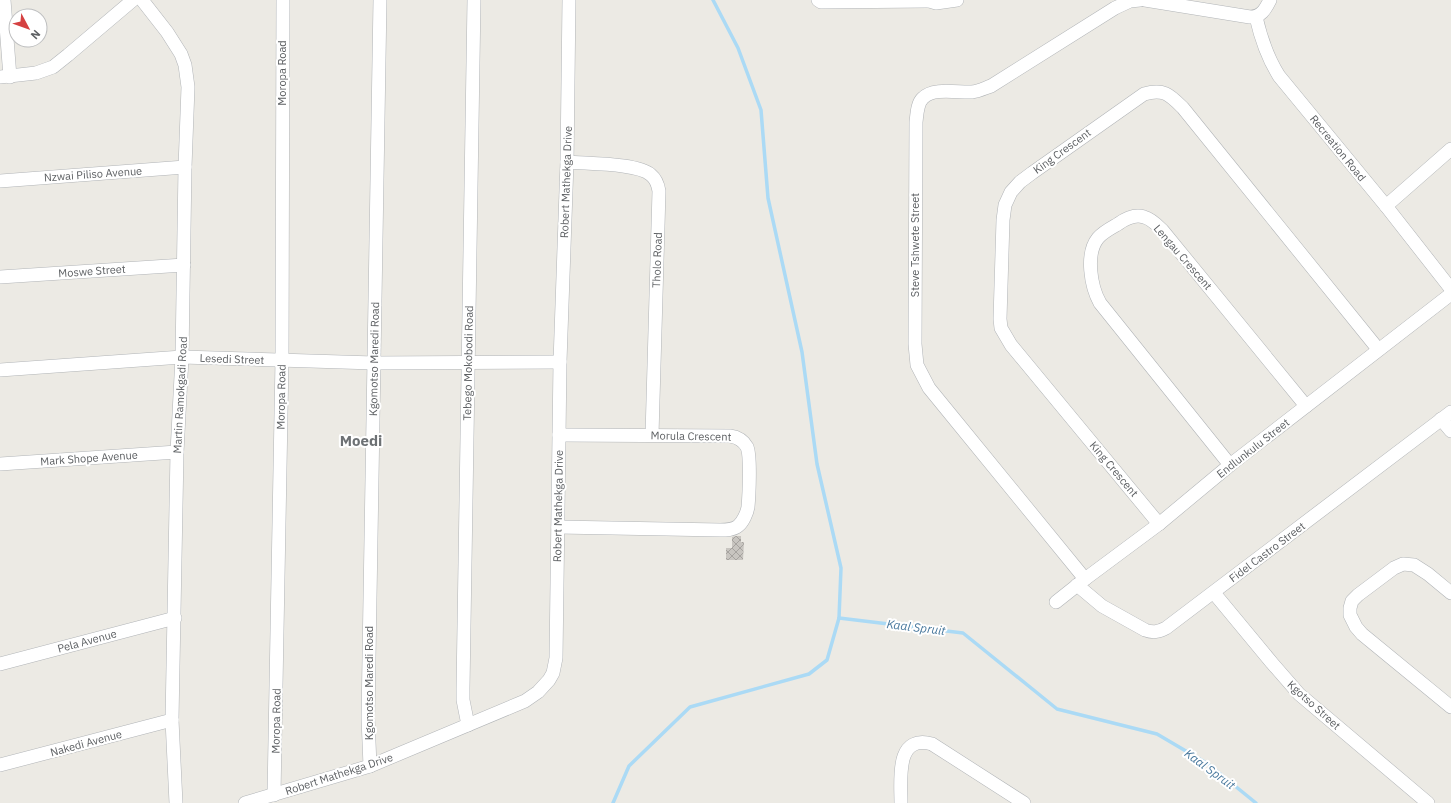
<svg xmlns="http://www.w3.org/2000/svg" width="1451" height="803" viewBox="0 0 1451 803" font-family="'IBM Plex Sans',sans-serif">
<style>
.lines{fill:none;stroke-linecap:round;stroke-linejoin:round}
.stream{stroke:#abdaf5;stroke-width:3.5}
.building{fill:url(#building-cross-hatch)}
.minor-casing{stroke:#b1b4b7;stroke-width:14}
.minor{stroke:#fff;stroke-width:13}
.labels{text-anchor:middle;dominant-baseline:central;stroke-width:4;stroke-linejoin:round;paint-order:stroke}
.street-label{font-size:11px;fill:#5c5f62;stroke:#fff}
.water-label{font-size:12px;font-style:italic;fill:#47779c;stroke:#fff}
.district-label{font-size:15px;font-weight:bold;fill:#6d7174;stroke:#fff}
</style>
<defs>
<pattern id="building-cross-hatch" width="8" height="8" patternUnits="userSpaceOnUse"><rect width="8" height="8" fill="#c8c5c0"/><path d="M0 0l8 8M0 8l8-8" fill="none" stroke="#a6a39f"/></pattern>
</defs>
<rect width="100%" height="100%" fill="#eceae4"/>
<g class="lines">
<g class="stream">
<polyline points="713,0 738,48 761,110 768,198 802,352 817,464 841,568 839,618"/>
<polyline points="613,803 629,766 690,707 809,674 827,660 839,618 963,633 1057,709 1157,734 1208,764 1256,803"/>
</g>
</g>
<polygon class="building" points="736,536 741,536 741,542 744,542 743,560 726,560 726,548 732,548 732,537"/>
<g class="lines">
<defs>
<g id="minor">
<polyline points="4,0 10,77"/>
<polyline points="142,0 167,32 181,54 185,65 188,87 185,167 182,357 177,452 172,720 176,803"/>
<polyline points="818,0 821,2 927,1"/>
<polyline points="926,0 936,3 957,0"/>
<path d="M1145 0 1250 17C1261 17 1265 10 1270 0"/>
<path d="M1256 17C1261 39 1267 57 1279 76L1386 206 1451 289"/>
<polyline points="0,77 36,73 53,67 68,55 133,0"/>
<path d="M567 162C587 164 638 163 651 175 656 179 658 185 659 191L652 435"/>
<polyline points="0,181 185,167"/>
<polyline points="1386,206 1451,149"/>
<polyline points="0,277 184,265"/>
<polyline points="0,370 182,357 374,363 560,362"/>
<polyline points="1441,419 1451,431"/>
<polyline points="0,464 177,452"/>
<path d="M1230 465 1100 303C1091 287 1085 254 1098 238 1103 232 1111 228 1118 224 1125 219 1135 214 1144 217 1152 219 1158 226 1163 231L1306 406"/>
<path d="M1159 524 1011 345 1001 328 1000 319 1003 220 1005 205 1011 192 1020 182 1032 173 1144 94C1164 88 1170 95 1183 108L1378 349"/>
<path d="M558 527 720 530C726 530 733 530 738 526 743 522 747 513 748 507 749 496 751 456 747 447 743 440 738 437 730 436L559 435"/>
<path d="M1085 579 929 388 917 365 915 344 916 122C917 115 917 103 923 98 933 87 959 93 972 92 979 91 985 88 991 86L1115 8 1130 1 1140 0"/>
<path d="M1077 585 1102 606 1145 630C1153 633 1158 632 1166 628L1451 412"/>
<polyline points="1214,593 1272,663 1299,694 1428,803"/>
<polyline points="1451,593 1428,574 1414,565 1403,564 1394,568 1358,595 1352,601 1350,608 1350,615 1356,627 1362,634 1451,707"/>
<polyline points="1056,602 1085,579 1159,524 1230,465 1451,294"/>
<polyline points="0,664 175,618"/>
<polyline points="468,725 463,700 463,688 474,0"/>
<polyline points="0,765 172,720"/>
<polyline points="370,766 368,718 380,0"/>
<polyline points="274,795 282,360 283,0"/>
<polyline points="245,803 370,766 525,701 538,692 549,680 553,673 556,658 560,362 567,162 569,0"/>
<path d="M901 803C901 779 895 734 932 744L1024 803"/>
</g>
</defs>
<use href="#minor" class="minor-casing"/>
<use href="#minor" class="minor"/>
</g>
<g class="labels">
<g class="street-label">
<text transform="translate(282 73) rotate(-90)">Moropa Road</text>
<text transform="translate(1338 148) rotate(51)">Recreation Road</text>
<text transform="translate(1062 151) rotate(-36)">King Crescent</text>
<text transform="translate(93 174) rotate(-4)">Nzwai Piliso Avenue</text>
<text transform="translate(566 182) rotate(-88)">Robert Mathekga Drive</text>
<text transform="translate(915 245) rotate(-90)">Steve Tshwete Street</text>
<text transform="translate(1183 257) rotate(49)">Lengau Crescent</text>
<text transform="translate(657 260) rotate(-88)">Tholo Road</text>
<text transform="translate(92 271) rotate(-4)">Moswe Street</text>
<text transform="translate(232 359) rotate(2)">Lesedi Street</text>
<text transform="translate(374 359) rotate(-89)">Kgomotso Maredi Road</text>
<text transform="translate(468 363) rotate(-89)">Tebego Mokobodi Road</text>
<text transform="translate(180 395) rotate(-87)">Martin Ramokgadi Road</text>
<text transform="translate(281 397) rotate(-89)">Moropa Road</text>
<text transform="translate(691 436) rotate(1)">Morula Crescent</text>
<text transform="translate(1253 448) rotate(-38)">Endlunkulu Street</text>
<text transform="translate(89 458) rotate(-4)">Mark Shope Avenue</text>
<text transform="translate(1114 469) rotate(50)">King Crescent</text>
<text transform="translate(558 506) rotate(-89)">Robert Mathekga Drive</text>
<text transform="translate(1267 552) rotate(-37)">Fidel Castro Street</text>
<text transform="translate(87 641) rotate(-15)">Pela Avenue</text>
<text transform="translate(369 683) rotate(-90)">Kgomotso Maredi Road</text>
<text transform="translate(1314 705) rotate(42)">Kgotso Street</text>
<text transform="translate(276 721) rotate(-89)">Moropa Road</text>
<text transform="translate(86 743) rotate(-15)">Nakedi Avenue</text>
<text transform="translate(339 774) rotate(-18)">Robert Mathekga Drive</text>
</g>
<g class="water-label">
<text transform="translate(916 627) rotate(7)">Kaal Spruit</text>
<text transform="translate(1210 769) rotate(36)">Kaal Spruit</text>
</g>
<g class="district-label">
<text x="361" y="440">Moedi</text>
</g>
</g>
<g transform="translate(28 28) rotate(131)"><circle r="19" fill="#ffffff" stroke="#bebfc0"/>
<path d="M0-3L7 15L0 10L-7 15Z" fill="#d54141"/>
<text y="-6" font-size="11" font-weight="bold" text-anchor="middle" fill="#5c5f62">N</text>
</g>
</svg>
